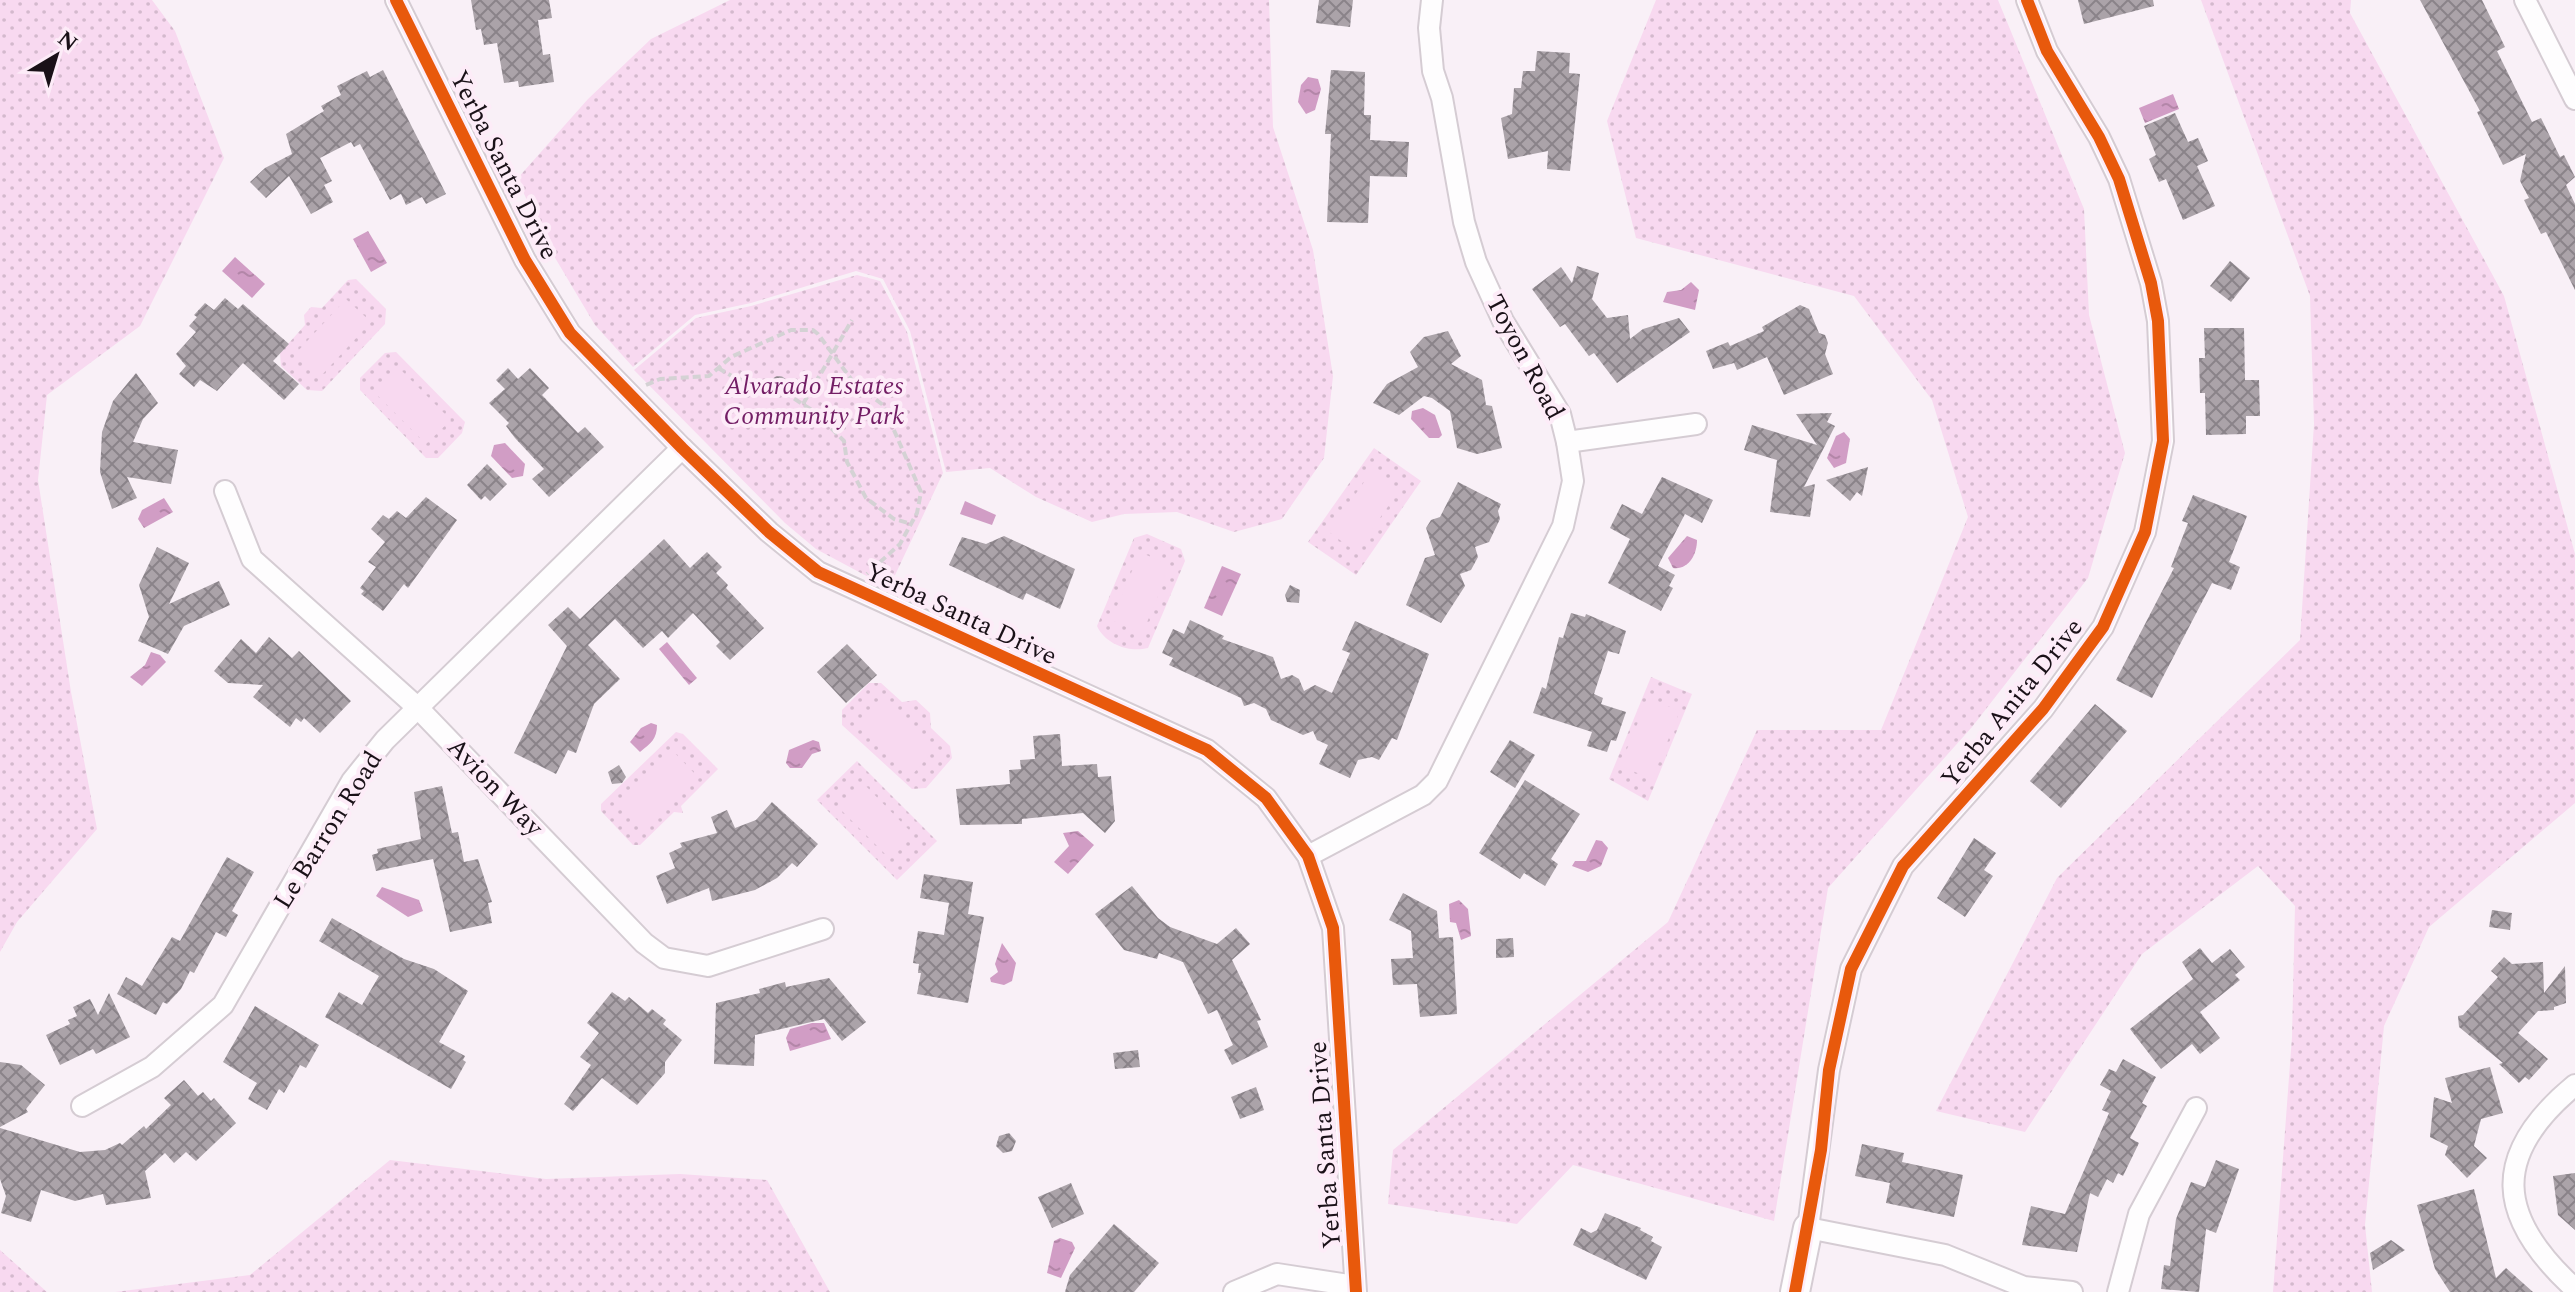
<svg xmlns="http://www.w3.org/2000/svg" width="2575" height="1292" viewBox="0 0 2575 1292" font-family="Spectral,serif">
<style>
.grass{fill:url(#grass-dots)}
.pitch{fill:#f8d9f0}
.water{fill:url(#water-ripples)}
.building{fill:url(#building-cross-hatch)}
.lines{fill:none;stroke-linecap:round;stroke-linejoin:round}
.street-casing{stroke:#d5ccd3;stroke-width:24}
.secondary-casing{stroke:#d5ccd3;stroke-width:32}
.path{stroke:#d4d2d4;stroke-width:4;stroke-dasharray:8 4;stroke-linecap:butt}
.street{stroke:#fefdfe;stroke-width:20}
.secondary{stroke:#fefdfe;stroke-width:28}
.cycleway-casing{stroke:#fdecf8;stroke-width:17}
.cycleway{stroke:#e8590c;stroke-width:12}
.labels{text-anchor:middle;dominant-baseline:central;stroke-width:8;stroke-linejoin:round;paint-order:stroke}
.street-label{font-size:26px;fill:#1a1118;stroke:#fdecf8}
.park-label{font-size:26px;font-style:italic;fill:#731e65;stroke:#fdecf8}
</style>
<defs>
<pattern id="grass-dots" width="8" height="8" patternUnits="userSpaceOnUse" patternTransform="scale(2)"><rect width="8" height="8" fill="#f8d9f0"/><path d="M2 2h.1M6 6h.1" fill="none" stroke="#d4b9cd" stroke-width="1.8" stroke-linecap="round"/></pattern>
<pattern id="water-ripples" width="26" height="14" patternUnits="userSpaceOnUse" patternTransform="scale(2)"><rect width="26" height="14" fill="#d19dc5"/><path d="M2 4q2-2 4 0t4 0M15 11q2-2 4 0t4 0" fill="none" stroke="#b386a8"/></pattern>
<pattern id="building-cross-hatch" width="8" height="8" patternUnits="userSpaceOnUse" patternTransform="scale(2)"><rect width="8" height="8" fill="#aba3a9"/><path d="M0 0l8 8M0 8l8-8" fill="none" stroke="#8a8389"/></pattern>
</defs>
<rect width="100%" height="100%" fill="#f9f0f7"/>
<g class="grass">
<polygon points="0,0 152,0 175,31 224,158 140,326 47,395 38,480 71,692 97,829 17,922 0,952"/>
<polygon points="730,0 1269,0 1273,127 1313,250 1333,376 1324,458 1282,519 1234,532 1177,512 1124,514 1092,522 1036,497 990,468 946,472 910,331 883,279 856,271 751,303 695,315 633,367 595,325 551,251 517,179 588,99 651,39"/>
<polygon points="1656,0 1998,0 2084,209 2089,315 2125,453 2088,578 1972,727 1828,888 1774,1221 1573,1165 1517,1224 1388,1204 1393,1150 1668,922 1757,730 1881,730 1968,517 1932,400 1854,296 1636,238 1607,121"/>
<polygon points="2201,0 2351,0 2350,13 2504,296 2575,554 2575,803 2429,927 2384,1026 2365,1225 2372,1292 2273,1292 2292,1037 2295,906 2258,866 2142,954 2025,1132 1936,1111 2057,878 2300,640 2314,424 2310,296"/>
<polygon points="857,275 880,281 907,332 943,473 889,588 816,549 785,523 634,370 696,318 751,306"/>
<polygon points="356,279 386,309 385,324 322,391 307,390 281,366 280,353 305,325 304,315 311,307 322,308 348,280"/>
<polygon points="396,352 465,422 462,433 438,458 426,458 360,390 360,378 385,353"/>
<polygon points="1374,448 1421,481 1356,575 1308,542"/>
<path d="M1147 534 1181 549 1185 561 1148 648C1129 653 1105 644 1097 626L1134 538Z"/>
<polygon points="1651,677 1692,694 1648,801 1609,779"/>
<polygon points="869,683 881,683 902,702 916,700 930,713 931,728 950,746 952,758 926,788 912,789 842,725 842,710"/>
<polygon points="676,732 683,734 718,769 681,806 683,813 674,812 640,845 633,845 601,811 601,804"/>
<polygon points="857,761 937,841 897,880 817,800"/>
<polygon points="390,1160 546,1179 680,1174 767,1180 830,1292 115,1292 250,1275"/>
<polygon points="0,1250 47,1292 0,1292"/>
</g>
<g class="pitch">
<polygon points="346,299 371,322 321,376 296,353"/>
<polygon points="399,368 451,420 426,444 374,392"/>
<polygon points="1371,472 1399,491 1356,552 1329,532"/>
<polygon points="1140,552 1171,566 1142,634 1111,620"/>
<polygon points="881,698 936,748 912,775 857,725"/>
<polygon points="1648,698 1680,711 1652,779 1620,766"/>
<polygon points="673,751 697,776 643,826 620,802"/>
<polygon points="862,782 914,835 890,859 838,807"/>
</g>
<g class="water">
<polygon points="1308,77 1318,79 1321,89 1315,110 1306,114 1298,102 1301,85"/>
<polygon points="2173,94 2179,109 2145,123 2139,108"/>
<polygon points="368,231 387,263 371,272 353,239"/>
<polygon points="235,257 265,284 252,298 222,271"/>
<polygon points="1691,282 1699,290 1695,310 1663,302 1667,292 1681,290"/>
<polygon points="1423,408 1435,415 1442,435 1439,438 1429,438 1411,419 1412,411"/>
<polygon points="1844,432 1850,439 1846,463 1834,468 1827,458 1836,436"/>
<polygon points="505,443 525,464 523,476 512,478 491,456 494,445"/>
<polygon points="164,498 173,512 144,528 138,519 142,510"/>
<polygon points="965,501 996,515 992,525 960,514"/>
<path d="M1687 536 1697 540C1697 554 1689 570 1673 568L1668 558Z"/>
<polygon points="1222,566 1241,574 1222,616 1204,608"/>
<polygon points="667,642 697,678 689,685 659,649"/>
<polygon points="151,652 160,655 166,662 142,686 130,677 145,665"/>
<path d="M651 723 657 725C657 739 651 743 640 752L630 742 641 728Z"/>
<polygon points="813,740 819,742 821,751 812,754 802,768 790,768 786,763 789,750"/>
<polygon points="1078,831 1094,845 1068,874 1054,862 1069,846 1063,833"/>
<polygon points="1596,840 1602,841 1608,848 1601,866 1588,872 1572,866 1575,861 1586,861"/>
<polygon points="382,887 419,900 423,911 408,917 376,896"/>
<polygon points="1459,900 1468,909 1471,936 1461,940 1456,923 1450,922 1449,904"/>
<polygon points="1002,943 1016,963 1012,981 1004,985 991,982 990,978 998,972 995,964"/>
<polygon points="812,1023 824,1023 831,1039 790,1051 786,1038 790,1029"/>
<polygon points="1060,1238 1072,1242 1075,1248 1061,1278 1047,1273 1054,1241"/>
</g>
<g class="building">
<polygon points="471,0 549,0 552,18 538,20 543,55 550,54 554,82 519,87 518,81 504,83 497,43 484,45 481,29 476,30"/>
<polygon points="1319,0 1353,0 1350,27 1316,23"/>
<polygon points="2078,0 2153,0 2154,6 2084,24"/>
<polygon points="2420,0 2482,0 2505,47 2497,51 2532,122 2541,118 2560,157 2564,155 2575,177 2566,185 2575,204 2575,290 2546,232 2541,234 2524,200 2529,198 2520,181 2526,154 2503,165 2477,112 2480,111"/>
<polygon points="1537,51 1570,53 1569,73 1580,74 1570,171 1547,169 1548,151 1508,159 1501,118 1512,114 1514,88 1521,88 1523,71 1535,71"/>
<polygon points="383,70 446,194 426,204 422,197 406,205 401,194 390,200 360,144 354,147 351,142 320,158 332,181 324,185 333,202 311,214 289,176 266,198 250,182 265,168 292,154 286,134 324,111 321,106 341,95 337,86 367,71 370,77"/>
<polygon points="1331,70 1365,72 1364,115 1371,115 1370,140 1409,142 1407,177 1370,176 1368,223 1327,222 1331,134 1325,134"/>
<polygon points="2175,113 2188,142 2198,138 2208,161 2197,166 2215,206 2183,220 2166,179 2159,182 2149,159 2156,155 2144,126"/>
<polygon points="2230,261 2250,278 2231,302 2210,286"/>
<polygon points="1577,266 1599,273 1592,299 1607,318 1628,315 1630,339 1643,329 1679,318 1690,332 1617,383 1594,353 1589,356 1565,324 1560,327 1532,289 1561,267 1572,283"/>
<polygon points="225,298 238,309 243,304 289,344 273,361 299,384 284,400 243,363 217,391 200,380 194,387 179,374 186,366 176,354 196,332 189,326 197,317 194,315 205,303 214,310"/>
<polygon points="1800,305 1809,309 1819,333 1825,335 1828,343 1825,354 1833,374 1784,395 1767,357 1737,370 1734,363 1713,369 1706,351 1728,342 1730,346 1764,331 1762,327"/>
<polygon points="2204,328 2244,328 2245,380 2259,380 2260,416 2246,416 2246,434 2206,435 2205,393 2200,393 2199,358 2205,358"/>
<polygon points="1448,331 1461,356 1451,364 1482,380 1486,405 1492,406 1502,448 1477,454 1457,448 1450,411 1432,398 1424,396 1399,415 1373,403 1387,384 1418,367 1410,352 1424,337"/>
<polygon points="508,368 518,379 530,368 549,388 542,395 578,433 585,427 604,447 549,497 532,479 544,469 515,438 506,426 509,423 489,403 505,389 496,380"/>
<polygon points="136,373 158,403 143,419 133,442 178,450 171,484 127,477 137,498 112,509 100,472 102,432 113,401"/>
<circle cx="779" cy="384" r="8"/>
<polygon points="1832,413 1827,422 1835,426 1804,487 1815,484 1810,517 1770,512 1777,460 1744,450 1752,425 1817,445 1796,414"/>
<polygon points="487,464 507,484 490,501 485,496 481,500 467,485"/>
<polygon points="1868,467 1862,496 1857,492 1850,501 1826,480"/>
<polygon points="1662,477 1713,500 1702,523 1685,514 1658,566 1675,575 1669,586 1673,588 1661,611 1608,583 1630,539 1610,528 1622,504 1642,514"/>
<polygon points="1458,482 1501,504 1498,511 1500,519 1489,542 1475,547 1478,557 1471,570 1460,574 1465,586 1441,623 1406,605 1425,558 1435,555 1426,528 1431,520 1440,517"/>
<polygon points="2193,495 2247,516 2229,562 2240,567 2231,590 2212,583 2152,698 2116,680 2174,568 2171,567 2188,523 2182,521"/>
<polygon points="426,497 457,520 408,588 404,584 383,611 361,594 364,591 360,588 376,567 368,562 385,542 371,529 383,515 389,519 397,511 406,518"/>
<polygon points="1004,536 1075,569 1060,609 1026,593 1023,600 949,565 962,537 986,544"/>
<polygon points="664,539 690,568 707,552 722,567 716,573 728,585 726,588 764,628 730,660 716,646 720,642 693,613 668,638 662,631 643,648 615,619 588,645 620,679 594,704 576,753 568,750 556,774 514,753 567,646 548,625 568,607 580,619"/>
<polygon points="157,547 189,563 169,604 219,581 230,605 184,626 168,654 138,641 149,617 139,585"/>
<polygon points="1290,585 1300,590 1299,603 1287,602 1285,595"/>
<polygon points="1571,613 1585,617 1586,614 1626,631 1619,654 1608,651 1594,694 1603,698 1601,704 1626,712 1616,741 1611,740 1607,752 1587,746 1592,732 1533,713 1542,687 1546,689 1559,637 1563,638"/>
<polygon points="1190,620 1224,636 1222,639 1273,657 1281,679 1292,675 1299,679 1304,691 1315,685 1332,693 1350,653 1342,650 1355,621 1429,654 1397,740 1392,738 1379,760 1372,757 1358,760 1350,778 1319,764 1328,745 1317,740 1313,731 1303,735 1280,724 1271,720 1266,709 1254,703 1244,706 1241,698 1169,665 1173,658 1162,653 1173,629 1184,634"/>
<polygon points="269,637 292,658 299,651 351,701 320,733 304,718 301,722 296,718 290,727 253,697 263,685 228,683 214,671 241,639 256,653"/>
<polygon points="847,644 877,675 846,703 817,672"/>
<polygon points="2095,704 2127,731 2061,808 2030,781"/>
<polygon points="1060,734 1062,766 1097,764 1098,777 1111,776 1115,821 1105,833 1083,813 1022,819 1022,824 960,825 956,789 1010,784 1009,770 1021,769 1020,760 1035,759 1033,736"/>
<polygon points="1510,740 1535,755 1515,788 1490,772"/>
<polygon points="619,765 626,777 622,783 612,784 608,772"/>
<polygon points="1525,780 1580,814 1551,859 1558,864 1545,886 1524,873 1520,879 1479,853"/>
<polygon points="442,786 452,833 458,832 464,862 478,859 492,902 488,903 492,923 450,932 433,859 376,871 372,855 378,853 377,849 421,839 414,792"/>
<polygon points="772,802 818,844 797,867 792,863 777,878 755,890 712,901 709,888 667,904 656,876 675,868 669,853 682,847 680,843 717,833 711,817 727,810 735,828 756,820"/>
<polygon points="1974,838 1996,853 1984,870 1993,876 1965,917 1937,898"/>
<polygon points="227,857 254,872 232,911 238,915 226,937 216,932 194,973 190,971 181,989 167,1004 163,1002 156,1015 117,994 126,977 142,986 172,937 180,941"/>
<polygon points="924,874 973,882 968,914 984,917 968,1003 917,994 921,973 918,973 919,964 913,963 918,931 944,935 949,903 920,898"/>
<polygon points="1132,886 1158,918 1170,927 1217,944 1236,928 1250,944 1232,960 1261,1020 1257,1021 1268,1047 1232,1065 1224,1050 1233,1045 1217,1010 1208,1014 1183,962 1159,953 1157,959 1124,950 1095,914"/>
<polygon points="1403,893 1437,911 1439,938 1453,937 1457,1014 1420,1017 1417,984 1393,985 1391,959 1413,958 1411,931 1389,920"/>
<polygon points="2492,910 2512,913 2510,930 2489,927"/>
<polygon points="332,918 404,959 434,969 468,991 439,1042 465,1056 463,1060 466,1062 451,1089 325,1017 339,992 362,1005 379,976 319,941"/>
<polygon points="1513,938 1514,957 1496,958 1496,939"/>
<polygon points="2200,948 2212,963 2230,949 2245,967 2235,975 2240,980 2200,1012 2220,1038 2200,1054 2192,1044 2161,1069 2130,1029 2193,979 2182,962"/>
<polygon points="2504,957 2512,964 2543,962 2544,993 2565,966 2566,1003 2554,1007 2554,1010 2538,1011 2518,1033 2548,1059 2529,1080 2525,1077 2519,1083 2499,1064 2503,1063 2459,1027 2458,1016 2463,1015 2498,977 2491,971"/>
<polygon points="829,978 866,1022 842,1041 824,1019 755,1035 754,1066 714,1064 716,1003 760,993 759,989 785,982 786,987"/>
<polygon points="612,992 625,1001 629,997 648,1013 652,1009 666,1020 663,1024 682,1040 665,1062 665,1073 637,1105 602,1078 573,1111 564,1104 591,1065 580,1057 599,1033 587,1023"/>
<polygon points="109,993 130,1037 96,1054 93,1049 60,1065 46,1035 70,1024 68,1020 77,1016 73,1007 90,999 98,1015"/>
<polygon points="255,1006 319,1045 306,1068 300,1065 284,1093 279,1089 267,1110 248,1099 257,1083 223,1062"/>
<polygon points="1138,1050 1140,1067 1115,1069 1113,1053"/>
<polygon points="2123,1059 2156,1077 2142,1103 2147,1106 2130,1138 2139,1143 2123,1176 2118,1173 2113,1183 2107,1179 2098,1197 2090,1193 2077,1252 2022,1245 2031,1206 2065,1214 2109,1113 2102,1110 2111,1091 2100,1085 2109,1069 2116,1072"/>
<polygon points="0,1062 21,1065 45,1085 26,1109 28,1112 0,1127"/>
<polygon points="2490,1067 2503,1113 2481,1119 2474,1146 2487,1158 2467,1178 2445,1155 2448,1146 2430,1137 2434,1097 2452,1103 2445,1078"/>
<polygon points="184,1080 198,1096 203,1092 211,1101 214,1098 236,1123 196,1161 186,1152 174,1163 165,1153 145,1171 151,1198 106,1205 103,1194 75,1201 41,1190 31,1222 1,1213 6,1196 0,1179 0,1128 80,1152 105,1150 120,1143 122,1145 144,1126 146,1129 171,1105 164,1098"/>
<polygon points="1256,1087 1264,1110 1240,1119 1231,1097"/>
<polygon points="1009,1133 1016,1141 1012,1151 1003,1153 996,1146 999,1136"/>
<polygon points="1862,1144 1904,1153 1902,1162 1963,1175 1954,1217 1886,1203 1890,1183 1855,1176"/>
<polygon points="2216,1160 2239,1169 2216,1233 2206,1229 2199,1292 2161,1289 2164,1265 2170,1266 2176,1219 2191,1182 2205,1187"/>
<polygon points="2575,1173 2575,1230 2558,1215 2553,1176"/>
<polygon points="1071,1183 1084,1214 1052,1228 1038,1197"/>
<polygon points="2474,1189 2496,1278 2506,1268 2533,1292 2450,1292 2435,1269 2417,1205"/>
<polygon points="1605,1213 1641,1228 1640,1230 1653,1237 1651,1241 1662,1247 1646,1280 1573,1245 1581,1228 1591,1233 1597,1230"/>
<polygon points="1114,1224 1159,1263 1134,1292 1065,1292 1070,1275"/>
<polygon points="2391,1240 2405,1250 2373,1270 2370,1253"/>
</g>
<g class="lines">
<defs>
<g id="street">
<polyline points="396,0 525,260 570,333 682,448 769,532 818,572 1207,750 1266,798 1308,856 1333,928 1356,1292"/>
<polyline points="2027,0 2047,51 2099,137 2119,179 2151,283 2158,321 2163,441 2145,532 2103,627 2043,709 1903,866 1851,969 1829,1070 1808,1228 1945,1255 2024,1287 2072,1292"/>
<polyline points="2525,0 2575,99"/>
<polyline points="1567,442 1696,424"/>
<polyline points="225,491 252,559 418,708 644,943 664,958 708,966 823,929"/>
<polyline points="1308,856 1423,795 1437,781 1563,526 1573,481 1567,442 1560,414 1503,321 1476,262 1464,222 1442,98 1433,71 1429,28 1432,0"/>
<path d="M2575 1085C2490 1155 2496 1217 2575 1289"/>
<polyline points="82,1106 152,1067 223,1005 352,781 385,740 682,448"/>
<polyline points="1234,1292 1277,1274 1355,1286"/>
<polyline points="2118,1292 2139,1214 2196,1108"/>
</g>
<polyline id="secondary" points="1795,1292 1808,1228"/>
</defs>
<use href="#street" class="street-casing"/>
<use href="#secondary" class="secondary-casing"/>
<g class="path">
<polyline points="718,368 737,379 758,381 769,390 790,396 815,412 844,441 847,462 866,498 894,519 912,524"/>
<polyline points="646,385 660,379 709,376 731,357 791,330 813,330 818,334 854,383 883,405 921,492 917,513 900,544 867,574"/>
<polyline points="803,404 852,320"/>
</g>
<use href="#street" class="street"/>
<use href="#secondary" class="secondary"/>
<defs>
<g id="cycleway">
<polyline points="396,0 525,260 570,333 682,448 769,532 818,572 1207,750 1266,798 1308,856 1333,928 1356,1292"/>
<polyline points="1795,1292 1821,1150 1829,1070 1851,969 1903,866 2043,709 2103,627 2145,532 2163,441 2158,321 2151,283 2119,179 2099,137 2047,51 2027,0"/>
</g>
</defs>
<use href="#cycleway" class="cycleway-casing"/>
<use href="#cycleway" class="cycleway"/>
</g>
<g class="labels">
<g class="street-label">
<text transform="translate(504 165) rotate(63)">Yerba Santa Drive</text>
<text transform="translate(1525 357) rotate(62)">Toyon Road</text>
<text transform="translate(961 614) rotate(25)">Yerba Santa Drive</text>
<text transform="translate(2012 703) rotate(-51)">Yerba Anita Drive</text>
<text transform="translate(495 787) rotate(46)">Avion Way</text>
<text transform="translate(328 830) rotate(-58)">Le Barron Road</text>
<text transform="translate(1325 1145) rotate(-94)">Yerba Santa Drive</text>
</g>
<g class="park-label">
<text x="814" y="386">Alvarado Estates<tspan x="814" dy="30">Community Park</tspan></text>
</g>
</g>
<g transform="translate(56 56) rotate(38)" stroke="#fdecf8" stroke-width="6" paint-order="stroke">
<path d="M0-6L14 30L0 20L-14 30Z" fill="#1a1118"/>
<text y="-12" font-size="22" font-weight="bold" text-anchor="middle" fill="#1a1118">N</text>
</g>
</svg>
